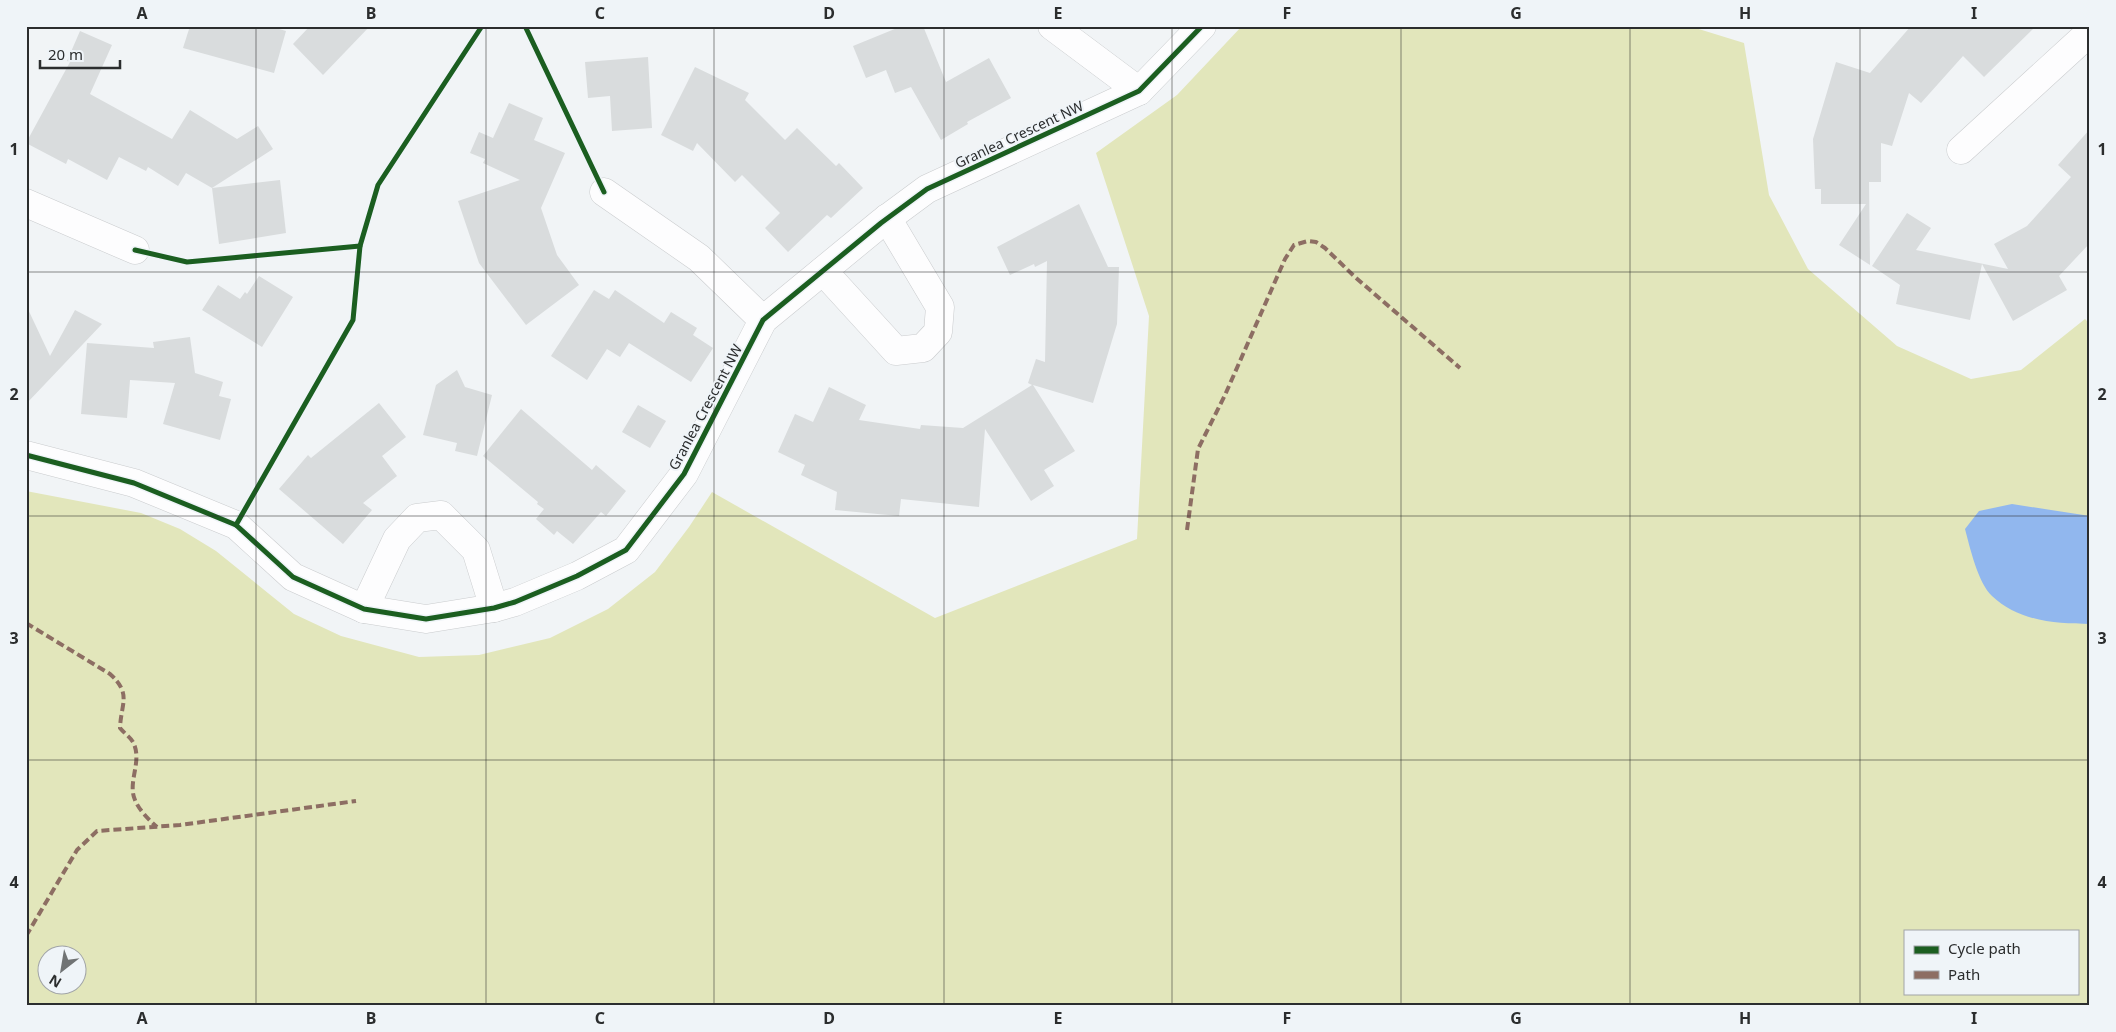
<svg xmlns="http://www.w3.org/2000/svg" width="2116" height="1032" viewBox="0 0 2116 1032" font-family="'Noto Sans',sans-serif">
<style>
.green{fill:#e2e6bb;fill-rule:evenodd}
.water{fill:#91b7ee}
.building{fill:#d9dcdd}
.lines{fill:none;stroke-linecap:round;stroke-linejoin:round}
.street-casing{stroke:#caccce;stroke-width:29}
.street{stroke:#fdfdfe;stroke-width:28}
.quiet{stroke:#8d6e63;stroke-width:4;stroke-dasharray:8 4;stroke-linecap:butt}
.cycleway-casing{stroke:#eff4f8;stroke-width:8}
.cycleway{stroke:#1b5e20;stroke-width:5}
.grid{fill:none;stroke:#2b2d2e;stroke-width:1;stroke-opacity:0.55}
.labels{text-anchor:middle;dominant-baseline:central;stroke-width:4;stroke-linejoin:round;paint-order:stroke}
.street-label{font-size:14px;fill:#2b2d2e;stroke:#eff4f8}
.neatline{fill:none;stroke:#2b2d2e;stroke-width:2}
.grid-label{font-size:16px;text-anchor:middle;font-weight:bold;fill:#2b2d2e}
</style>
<rect width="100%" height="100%" fill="#f1f4f6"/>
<path class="green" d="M1242 26H1689L1744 43 1769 195 1808 269 1897 346 1971 379 2021 370 2085 319 2090 324V1006H26V491L141 513 180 529 216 551 294 614 341 636 419 657 479 655 550 638 608 609 655 572 689 527 712 492 935 618 1137 539 1149 316 1096 153 1177 95ZM1905 931H2077V993H1905ZM48 954H78V984H48Z"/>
<path class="water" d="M2012 504 2090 516V624C2056 624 2018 621 1992 596 1978 583 1970 548 1965 529L1979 511Z"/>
<g class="building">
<polygon points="190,26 269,26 286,31 274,73 183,48"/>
<polygon points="310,26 370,26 323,75 293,44"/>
<polygon points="902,26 923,26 946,82 989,58 1011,98 967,122 968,124 941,140 911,87 895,93 886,70 866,78 853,46"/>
<polygon points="1911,26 2036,26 1984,77 1963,56 1921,103 1909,93 1892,146 1881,143 1881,182 1869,182 1870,265 1839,245 1866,204 1821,204 1821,189 1815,189 1813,139 1836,62 1870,73"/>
<polygon points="80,31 112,45 90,94 172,139 190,110 237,139 258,126 273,149 212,188 186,173 178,186 148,167 146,171 119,157 107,180 68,159 66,164 26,143 70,62 67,61"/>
<polygon points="648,57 652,128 612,131 610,96 588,98 585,62"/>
<polygon points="695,67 749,93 745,100 785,140 797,128 836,166 839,163 863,188 831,218 827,215 788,252 765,228 780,213 742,175 735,182 697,143 693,151 661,135"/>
<polygon points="509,103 543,118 534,140 565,153 541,208 557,255 579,285 526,325 479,263 458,201 520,180 483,163 485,159 470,153 479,132 493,138"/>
<polygon points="2090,129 2090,243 2059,276 2067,290 2013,321 1982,264 1970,320 1896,304 1900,285 1872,266 1907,213 1931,228 1916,250 2008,269 1994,244 2027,226 2071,177 2058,165"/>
<polygon points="280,180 286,233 219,244 212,188"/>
<polygon points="1079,204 1108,267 1119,267 1117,324 1093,403 1033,385 1075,451 1044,470 1054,486 1031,501 985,429 979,507 901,499 899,516 835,510 837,492 801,475 805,465 778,452 795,414 813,422 829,387 866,405 859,420 920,429 921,425 963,428 1032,385 1028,383 1036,359 1045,362 1047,261 1035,267 1034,264 1010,275 997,247"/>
<polygon points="259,276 293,297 262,347 202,310 218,285 240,299 245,292 247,294"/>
<polygon points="594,290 609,299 615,290 664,323 671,312 697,328 693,335 713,348 691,382 629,343 620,357 607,349 587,380 551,356"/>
<polygon points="26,305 50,356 75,310 102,324 26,404"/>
<polygon points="190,337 195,373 223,382 219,396 231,399 220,440 163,424 175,383 130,380 127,418 81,414 87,343 154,348 153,342"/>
<polygon points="457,370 465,387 492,395 477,456 455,451 457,443 423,435 436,385"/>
<polygon points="379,403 406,437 382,456 397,476 363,503 372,510 343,544 279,489 308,455 311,458"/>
<polygon points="638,405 666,421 650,448 622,432"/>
<polygon points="521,409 592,470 596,465 626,491 606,516 601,512 573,544 557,531 554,535 536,519 544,509 537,504 538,502 483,456"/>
</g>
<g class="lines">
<defs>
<g id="street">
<polyline points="1052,26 1139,91"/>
<polyline points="1961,150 2090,32"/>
<polyline points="604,192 699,258 763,320"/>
<polyline points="26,203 135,250"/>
<polyline points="823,271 896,351 923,348 938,332 940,307 887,218"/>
<polyline points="26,455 134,483 236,525 293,577 364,609 426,619 494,608 515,602 577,576 626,550 684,474 763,320 881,223 927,189 1139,91 1202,26"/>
<polyline points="364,609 397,539 417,518 441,515 476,550 494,608"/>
</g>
</defs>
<use href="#street" class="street-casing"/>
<use href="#street" class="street"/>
<g class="quiet">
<polyline points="1187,530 1198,449 1225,395 1285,259 1294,245 1308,241 1316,242 1325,248 1355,277 1460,368"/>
<path d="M26 623 110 674C132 694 121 703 120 728 124 733 130 737 133 742 143 761 127 782 135 800 139 810 149 820 157 827"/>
<polyline points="26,936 77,850 97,831 180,825 356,801"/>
</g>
<defs>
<g id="cycleway">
<polyline points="525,26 604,192"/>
<polyline points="135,250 187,262 360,246"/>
<polyline points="26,455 134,483 236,525 293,577 364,609 426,619 494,608 515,602 577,576 626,550 684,474 763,320 881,223 927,189 1139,91 1202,26"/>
<polyline points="236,525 353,320 360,246 378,185 482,26"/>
</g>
</defs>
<use href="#cycleway" class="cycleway-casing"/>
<use href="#cycleway" class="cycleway"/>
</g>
<path class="grid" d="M256 26V1006M486 26V1006M714 26V1006M944 26V1006M1172 26V1006M1401 26V1006M1630 26V1006M1860 26V1006M26 272H2090M26 516H2090M26 760H2090"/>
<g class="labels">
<g class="street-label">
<text transform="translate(1019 134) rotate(-25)">Granlea Crescent NW</text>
<text transform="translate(705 407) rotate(-62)">Granlea Crescent NW</text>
</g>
</g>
<rect width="2116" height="1032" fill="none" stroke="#eff4f8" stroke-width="55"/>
<rect x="1904" y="930" width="175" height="65" fill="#eff4f8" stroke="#a1a4a7"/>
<rect x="1914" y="946" width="25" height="8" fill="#1b5e20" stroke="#a1a4a7"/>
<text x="1948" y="954" font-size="15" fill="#2b2d2e">Cycle path</text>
<rect x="1914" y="971" width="25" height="8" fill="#8d6e63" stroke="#a1a4a7"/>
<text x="1948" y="980" font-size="15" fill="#2b2d2e">Path</text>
<g transform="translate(62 970) rotate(211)"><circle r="24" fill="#eff4f8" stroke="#a1a4a7"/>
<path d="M0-4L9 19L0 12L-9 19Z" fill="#707374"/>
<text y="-8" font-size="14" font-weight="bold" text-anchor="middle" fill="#2b2d2e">N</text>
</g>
<path d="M40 60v8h80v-8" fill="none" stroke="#2b2d2e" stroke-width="2.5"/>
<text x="48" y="60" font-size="15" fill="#2b2d2e" stroke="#eff4f8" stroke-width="4" paint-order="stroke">20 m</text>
<rect x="28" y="28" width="2060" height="976" class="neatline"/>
<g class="grid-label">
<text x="142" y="19">A</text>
<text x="371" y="19">B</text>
<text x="600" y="19">C</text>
<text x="829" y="19">D</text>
<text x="1058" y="19">E</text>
<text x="1287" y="19">F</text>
<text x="1516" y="19">G</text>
<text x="1745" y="19">H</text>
<text x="1974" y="19">I</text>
<text x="14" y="155">1</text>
<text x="2102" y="155">1</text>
<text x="14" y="400">2</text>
<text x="2102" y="400">2</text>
<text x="14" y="644">3</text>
<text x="2102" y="644">3</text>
<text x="14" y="888">4</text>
<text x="2102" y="888">4</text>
<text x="142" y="1024">A</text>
<text x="371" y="1024">B</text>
<text x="600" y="1024">C</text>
<text x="829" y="1024">D</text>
<text x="1058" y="1024">E</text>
<text x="1287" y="1024">F</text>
<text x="1516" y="1024">G</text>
<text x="1745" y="1024">H</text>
<text x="1974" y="1024">I</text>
</g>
</svg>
